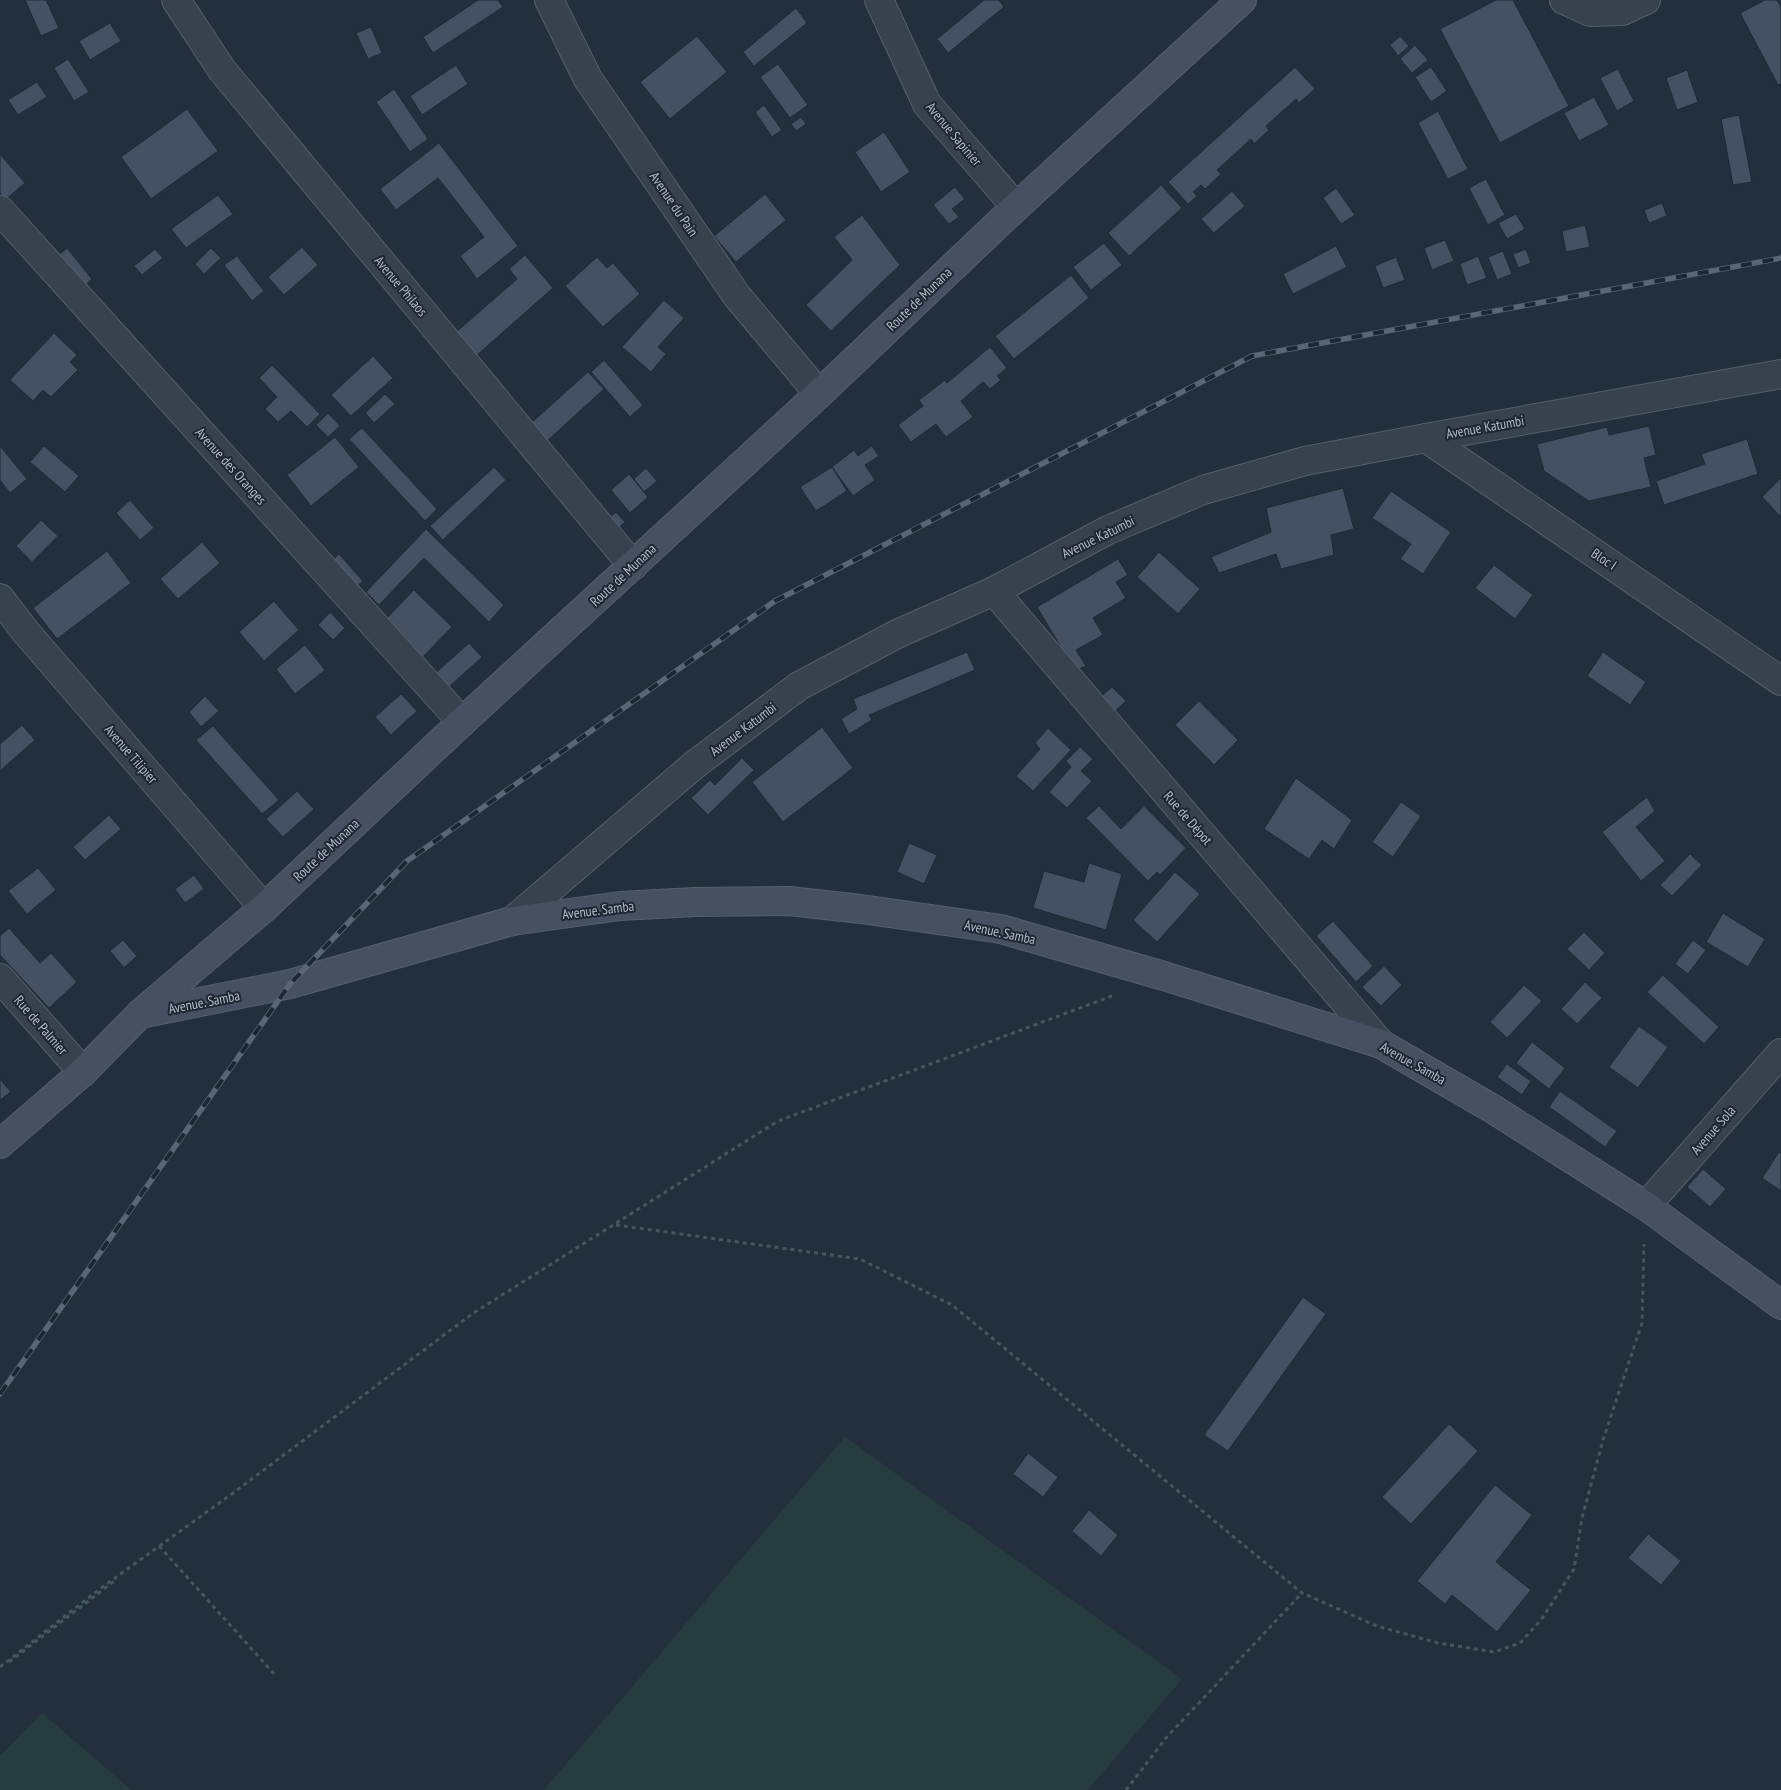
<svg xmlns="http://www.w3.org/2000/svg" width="1781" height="1790" viewBox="0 0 1781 1790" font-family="'PT Sans Narrow',sans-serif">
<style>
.green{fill:#263c3f}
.building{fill:#455162;stroke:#1f2835}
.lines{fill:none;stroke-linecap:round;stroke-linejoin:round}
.street-casing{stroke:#565f6c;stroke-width:30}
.secondary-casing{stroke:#565f6c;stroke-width:30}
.path{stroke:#44595c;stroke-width:3;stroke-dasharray:4 4;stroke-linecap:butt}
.street{stroke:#38414e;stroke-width:28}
.secondary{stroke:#465061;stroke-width:28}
.rail-casing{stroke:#5a6575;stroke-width:5.5}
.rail{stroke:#1d2633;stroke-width:4;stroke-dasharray:11;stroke-linecap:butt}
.labels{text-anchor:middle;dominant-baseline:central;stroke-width:4;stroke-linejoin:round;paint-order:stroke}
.street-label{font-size:14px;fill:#b4bcc9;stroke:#1d2633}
</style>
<rect width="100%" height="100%" fill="#242f3e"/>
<g class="green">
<polygon points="845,1437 1182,1679 1088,1790 544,1790"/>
<polygon points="42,1713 131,1790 0,1790 0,1756"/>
</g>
<g class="building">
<polygon points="25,0 46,0 59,28 41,36"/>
<polygon points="478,0 498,0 503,7 433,53 423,37"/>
<polygon points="984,0 999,0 1004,7 948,53 937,39"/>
<polygon points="1496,0 1513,0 1569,106 1500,143 1440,29"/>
<polygon points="1765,0 1777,0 1781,7 1781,84 1778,85 1740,13"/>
<polygon points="796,8 807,23 754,66 743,52"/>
<polygon points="110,23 121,41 90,60 79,41"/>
<polygon points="371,27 382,53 368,59 356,33"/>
<polygon points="697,36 727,72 670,119 640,82"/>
<polygon points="1400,36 1409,46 1398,56 1390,45"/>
<polygon points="1415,45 1428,60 1412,73 1400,59"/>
<polygon points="68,59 89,92 74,101 54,68"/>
<polygon points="778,64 808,105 790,118 760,77"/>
<polygon points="456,65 468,84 422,115 410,96"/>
<polygon points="1295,67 1315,89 1299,103 1296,99 1266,126 1269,130 1254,144 1251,139 1217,170 1221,174 1205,189 1201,185 1193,192 1197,196 1188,204 1168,182"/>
<polygon points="1431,67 1447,91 1431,102 1415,77"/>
<polygon points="1618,69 1634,101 1617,111 1600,78"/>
<polygon points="1687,70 1698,102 1677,110 1666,78"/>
<polygon points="37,82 47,97 18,115 8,100"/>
<polygon points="394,89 428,139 410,152 376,102"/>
<polygon points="1594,97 1609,125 1579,141 1564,113"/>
<polygon points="764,105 782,130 772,137 755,112"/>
<polygon points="187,109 218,151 151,199 121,157"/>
<polygon points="1438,111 1468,169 1448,179 1418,123"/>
<polygon points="1739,115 1752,182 1733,185 1721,119"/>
<polygon points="801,117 806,124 796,131 791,124"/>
<polygon points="884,132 910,172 881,192 855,152"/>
<polygon points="439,143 518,246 477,279 460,256 484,237 438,178 396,210 380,189"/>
<polygon points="0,154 25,183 5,200 0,193"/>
<polygon points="1486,179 1505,215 1488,225 1469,188"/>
<polygon points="1161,185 1182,208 1129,256 1108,233"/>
<polygon points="955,187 965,199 952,209 959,217 949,224 933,205"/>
<polygon points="1336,188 1355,215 1341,224 1323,198"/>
<polygon points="1232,191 1245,206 1214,233 1201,219"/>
<polygon points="765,194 786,220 736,262 714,236"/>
<polygon points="218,195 233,214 186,248 171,229"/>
<polygon points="1662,203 1667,216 1649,223 1644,210"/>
<polygon points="1516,214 1525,229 1507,239 1498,223"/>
<polygon points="862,215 900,265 831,331 806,305 852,260 834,237"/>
<polygon points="1585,225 1590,247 1566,252 1562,231"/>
<polygon points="1445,240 1454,261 1432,270 1424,248"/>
<polygon points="1104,243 1122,265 1091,290 1073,267"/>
<polygon points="1336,246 1347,267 1293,294 1283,274"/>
<polygon points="302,247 318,265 284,295 268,277"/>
<polygon points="67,248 92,279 80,290 54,259"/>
<polygon points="211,248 221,258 204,274 195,264"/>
<polygon points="155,249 163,258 142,275 134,266"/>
<polygon points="1526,249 1531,263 1518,268 1513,254"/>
<polygon points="1503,251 1512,274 1497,280 1488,257"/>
<polygon points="525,255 553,288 476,356 455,333 517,279 509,269"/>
<polygon points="237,256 264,291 252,301 224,265"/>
<polygon points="1478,256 1487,278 1467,285 1460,264"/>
<polygon points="597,257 607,268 613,263 640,294 603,327 565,286"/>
<polygon points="1396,257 1405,280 1383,288 1375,266"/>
<polygon points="1071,275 1089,298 1014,359 995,336"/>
<polygon points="664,300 684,318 658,347 666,354 651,372 622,347"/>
<polygon points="54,333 77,355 70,362 78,370 51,397 43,390 33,401 10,380"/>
<polygon points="990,347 1007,368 997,376 1001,380 990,389 983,382 961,401 973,417 946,437 936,424 911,442 898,425 923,406 919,400 945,380 947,383"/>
<polygon points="373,356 393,378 351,416 331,395"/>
<polygon points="604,360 643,405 630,417 591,372"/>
<polygon points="272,365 320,414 307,427 291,411 278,422 265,409 277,397 259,378"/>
<polygon points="588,372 604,389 546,442 530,424"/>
<polygon points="385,394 395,404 374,423 365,413"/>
<polygon points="328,413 340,426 328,437 316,425"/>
<polygon points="1649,426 1656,455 1644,458 1651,487 1589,501 1544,471 1537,444 1607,427 1609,435"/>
<polygon points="362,428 437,509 425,521 349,439"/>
<polygon points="335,437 359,467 311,506 287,475"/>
<polygon points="1747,439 1758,474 1664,505 1656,481 1705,464 1701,454"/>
<polygon points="0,446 27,479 10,493 0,480"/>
<polygon points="44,446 79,476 65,492 30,462"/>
<polygon points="872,446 879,456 865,465 875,480 853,496 832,467 854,450 858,456"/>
<polygon points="494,467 506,480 443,540 430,526"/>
<polygon points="832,467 847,491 816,511 800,487"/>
<polygon points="646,468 657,481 644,492 634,479"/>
<polygon points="629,474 648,497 630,513 611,490"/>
<polygon points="1781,478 1781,517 1762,497"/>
<polygon points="1343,488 1354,529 1331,535 1334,555 1281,569 1276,554 1219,573 1211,557 1271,532 1266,508"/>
<polygon points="1391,491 1451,532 1423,574 1400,559 1411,544 1372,518"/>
<polygon points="130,500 154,528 140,540 116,513"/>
<polygon points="616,512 625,522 614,532 605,521"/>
<polygon points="41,520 58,536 32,562 16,546"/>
<polygon points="426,529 504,605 489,622 424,558 379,605 366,592"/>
<polygon points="202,542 220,563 178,599 160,579"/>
<polygon points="107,551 131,583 57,639 33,608"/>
<polygon points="1159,552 1200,589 1178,614 1137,577"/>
<polygon points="339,554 363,581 350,592 326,566"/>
<polygon points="1118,559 1128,575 1116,582 1126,598 1093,618 1103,635 1076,650 1086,666 1075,671 1037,607"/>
<polygon points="1494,565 1533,595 1515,619 1475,588"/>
<polygon points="414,590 452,627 417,663 379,626"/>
<polygon points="274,601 299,630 264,661 239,632"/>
<polygon points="330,612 345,628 333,640 318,625"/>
<polygon points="469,643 482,657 441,694 428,680"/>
<polygon points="305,645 325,670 295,694 276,669"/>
<polygon points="967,652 975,670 869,715 872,720 849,734 841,719 857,709 853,699"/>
<polygon points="1603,652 1646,682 1630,705 1587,676"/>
<polygon points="1112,687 1126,701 1112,714 1097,700"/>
<polygon points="401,694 417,711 391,735 375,717"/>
<polygon points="205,696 219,711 201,727 189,712"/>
<polygon points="1199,701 1238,740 1214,765 1175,725"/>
<polygon points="22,725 35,740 0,771 0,744"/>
<polygon points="213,726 279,800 262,814 196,740"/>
<polygon points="822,727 853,768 783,822 752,782"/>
<polygon points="1048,728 1071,750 1033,791 1016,776 1040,749 1035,743"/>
<polygon points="1080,747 1093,759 1081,771 1092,781 1067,808 1049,792 1071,767 1066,761"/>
<polygon points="742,758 754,770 708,815 691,798 710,780 715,785"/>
<polygon points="1296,778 1352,820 1334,849 1322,840 1309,859 1264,829"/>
<polygon points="297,791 314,809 283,837 266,819"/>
<polygon points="1647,797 1655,811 1636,827 1665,861 1641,881 1602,832"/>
<polygon points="1401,802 1421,816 1393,857 1372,842"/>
<polygon points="1099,806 1121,829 1144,806 1186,848 1160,875 1157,872 1148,881 1086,818"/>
<polygon points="109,815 121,829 85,860 73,847"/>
<polygon points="909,843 937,855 924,884 897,872"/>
<polygon points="1690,854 1702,865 1672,896 1660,885"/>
<polygon points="1089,863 1122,874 1106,930 1033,908 1044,871 1084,882"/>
<polygon points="38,868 56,890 27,914 8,891"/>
<polygon points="1175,872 1200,894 1157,942 1133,920"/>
<polygon points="194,875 204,889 185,903 175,889"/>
<polygon points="1723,913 1765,939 1748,967 1706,942"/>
<polygon points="1333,921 1373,966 1356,982 1316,936"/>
<polygon points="9,928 40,963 51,953 77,982 49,1008 0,955 0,936"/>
<polygon points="1584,932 1605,953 1589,970 1567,949"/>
<polygon points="123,940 137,956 124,968 110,951"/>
<polygon points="1693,940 1706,950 1688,974 1675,964"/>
<polygon points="1384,966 1402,985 1381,1006 1362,987"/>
<polygon points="1663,975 1719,1027 1704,1044 1647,992"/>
<polygon points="1585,982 1602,998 1577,1024 1561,1009"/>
<polygon points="1524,985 1542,1001 1507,1038 1490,1022"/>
<polygon points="1639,1026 1668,1047 1638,1088 1609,1067"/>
<polygon points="1532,1042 1565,1068 1549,1089 1516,1063"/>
<polygon points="1507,1064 1531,1081 1522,1095 1497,1077"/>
<polygon points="0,1079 11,1092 0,1100"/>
<polygon points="1560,1091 1617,1131 1605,1147 1549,1107"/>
<polygon points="1779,1152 1781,1153 1781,1191 1762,1178"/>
<polygon points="1703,1169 1726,1189 1710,1207 1687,1187"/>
<polygon points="1303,1297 1326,1314 1228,1451 1204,1435"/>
<polygon points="1449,1424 1478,1451 1411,1524 1382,1497"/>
<polygon points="1028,1453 1058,1477 1043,1497 1013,1474"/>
<polygon points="1495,1485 1532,1515 1496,1562 1531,1590 1497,1632 1452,1595 1445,1604 1417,1581"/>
<polygon points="1089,1510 1118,1535 1101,1556 1072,1531"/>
<polygon points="1648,1534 1681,1561 1661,1585 1628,1558"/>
</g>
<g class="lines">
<defs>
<g id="street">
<polyline points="176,0 222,70 633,566"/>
<polyline points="549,0 588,79 737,296 819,394"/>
<polyline points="879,0 927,104 1016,207"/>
<polyline points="1564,0 1590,12 1622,11 1646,0"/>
<polyline points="0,210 462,722"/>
<polyline points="1426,438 1781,681"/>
<polyline points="994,591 1381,1044"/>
<polyline points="0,598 25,631 264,908"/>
<polyline points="512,921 693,766 799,686 897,634 994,591 1108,530 1203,490 1305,461 1426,438 1781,374"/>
<polyline points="0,978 83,1072"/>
<polyline points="1646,1206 1781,1053"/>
</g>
<g id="secondary">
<polyline points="140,1014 290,984 512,921 620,906 695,902 789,901 861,909 1001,929 1164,976 1381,1044 1493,1109 1646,1206 1781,1305"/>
<polyline points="0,1144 83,1072 140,1014 264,908 462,722 819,394 1016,207 1242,0"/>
</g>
</defs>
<use href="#street" class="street-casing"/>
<use href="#secondary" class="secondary-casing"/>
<g class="path">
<polyline points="616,1225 860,1259 952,1305 1302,1593 1377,1626 1438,1643 1494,1652 1520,1643 1541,1620 1574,1569 1582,1518 1603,1440 1642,1323 1644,1244"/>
<polyline points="159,1546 276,1676"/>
<polyline points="9,1662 117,1579"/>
<polyline points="0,1667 101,1588 229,1496 472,1314 778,1121 1112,996"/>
<polyline points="1126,1790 1166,1738 1302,1593"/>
</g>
<use href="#street" class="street"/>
<use href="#secondary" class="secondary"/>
<defs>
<polyline id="rail" points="0,1394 290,984 407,861 775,601 1252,356 1781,258"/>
</defs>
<use href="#rail" class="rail-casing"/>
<use href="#rail" class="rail"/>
</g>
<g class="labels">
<g class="street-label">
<text transform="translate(954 134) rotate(50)">Avenue Sapinier</text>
<text transform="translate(674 204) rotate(56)">Avenue du Pain</text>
<text transform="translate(401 286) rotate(50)">Avenue Philaos</text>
<text transform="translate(919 299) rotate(-44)">Route de Munana</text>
<text transform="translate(1485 427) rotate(-10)">Avenue Katumbi</text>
<text transform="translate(231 466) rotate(48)">Avenue des Oranges</text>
<text transform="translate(1098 537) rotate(-26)">Avenue Katumbi</text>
<text transform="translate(1604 559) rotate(34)">Bloc I</text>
<text transform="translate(623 575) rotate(-43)">Route de Munana</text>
<text transform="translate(743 729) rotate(-37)">Avenue Katumbi</text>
<text transform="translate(131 754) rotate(49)">Avenue Tilipier</text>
<text transform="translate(1188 818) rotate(49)">Rue de Dépot</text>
<text transform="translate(326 850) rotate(-43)">Route de Munana</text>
<text transform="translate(598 910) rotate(-7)">Avenue. Samba</text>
<text transform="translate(1000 932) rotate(12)">Avenue. Samba</text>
<text transform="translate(204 1002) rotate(-11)">Avenue. Samba</text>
<text transform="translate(41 1025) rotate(49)">Rue de Palmier</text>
<text transform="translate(1413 1063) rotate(29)">Avenue. Samba</text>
<text transform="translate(1713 1130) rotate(-49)">Avenue Sola</text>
</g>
</g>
</svg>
